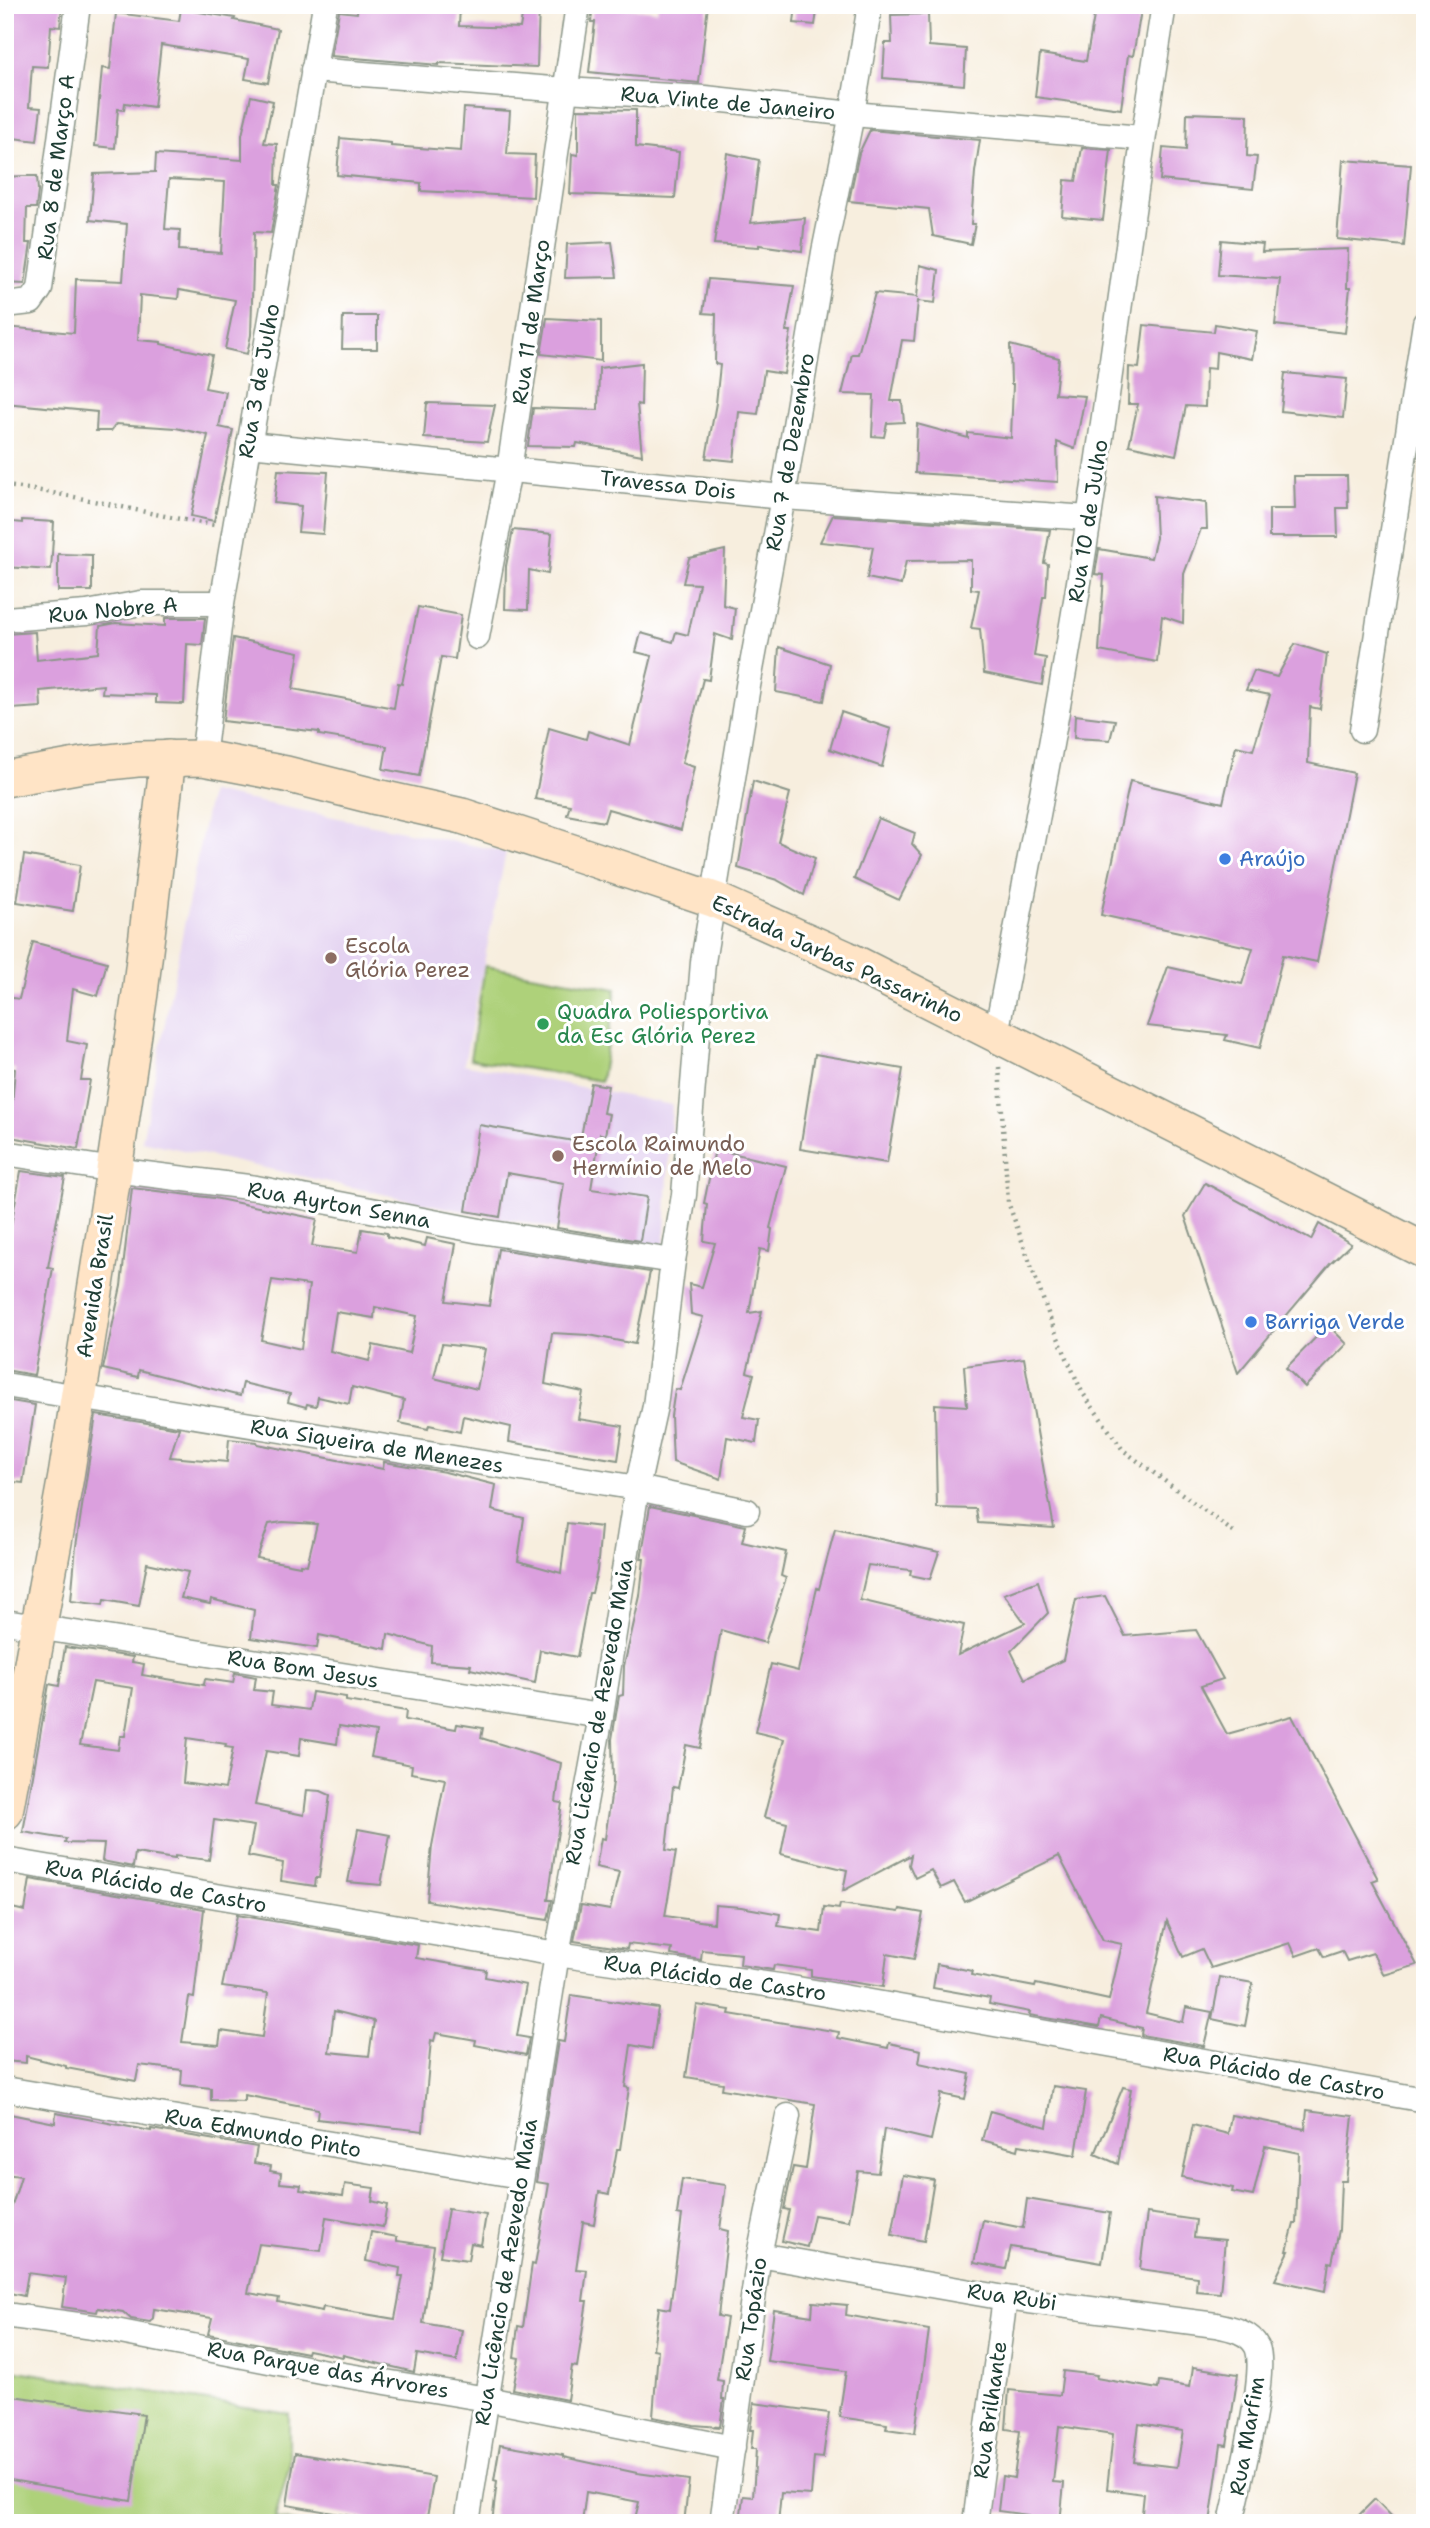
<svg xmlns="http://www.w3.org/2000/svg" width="1430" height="2528" viewBox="0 0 1430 2528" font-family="'Shantell Sans',sans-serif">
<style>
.built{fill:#e4d3f1}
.green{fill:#aed17a;stroke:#668757;stroke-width:2}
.building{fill:#dba0de;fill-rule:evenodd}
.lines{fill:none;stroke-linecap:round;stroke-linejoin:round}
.street-casing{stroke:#8b9689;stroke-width:27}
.secondary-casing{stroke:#8b9689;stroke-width:38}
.path{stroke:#8b9689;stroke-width:4.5;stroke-dasharray:2 5;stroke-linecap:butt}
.street{stroke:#fff;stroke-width:24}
.secondary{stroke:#ffe4c6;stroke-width:35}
.shop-dot{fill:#3f7fe0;stroke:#fff;stroke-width:2.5}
.education-dot{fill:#8d6e63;stroke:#fff;stroke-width:2.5}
.leisure-dot{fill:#2e9e5b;stroke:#fff;stroke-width:2.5}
.labels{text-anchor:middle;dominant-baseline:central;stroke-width:6;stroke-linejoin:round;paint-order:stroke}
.street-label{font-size:21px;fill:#1f3d34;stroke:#fff}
.shop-label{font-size:21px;fill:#366cbe;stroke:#fff;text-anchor:start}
.education-label{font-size:21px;fill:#785e54;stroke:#fff;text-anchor:start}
.leisure-label{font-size:21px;fill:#27864d;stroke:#fff;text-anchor:start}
</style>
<rect width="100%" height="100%" fill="#fff"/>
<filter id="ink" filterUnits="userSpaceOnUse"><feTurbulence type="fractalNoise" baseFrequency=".0143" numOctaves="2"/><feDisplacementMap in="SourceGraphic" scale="14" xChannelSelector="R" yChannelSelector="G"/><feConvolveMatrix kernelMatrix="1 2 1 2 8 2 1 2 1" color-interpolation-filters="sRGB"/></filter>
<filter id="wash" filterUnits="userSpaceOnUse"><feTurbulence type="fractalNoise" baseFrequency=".00686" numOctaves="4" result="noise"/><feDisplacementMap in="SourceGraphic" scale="28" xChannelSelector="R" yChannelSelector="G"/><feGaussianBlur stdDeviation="1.57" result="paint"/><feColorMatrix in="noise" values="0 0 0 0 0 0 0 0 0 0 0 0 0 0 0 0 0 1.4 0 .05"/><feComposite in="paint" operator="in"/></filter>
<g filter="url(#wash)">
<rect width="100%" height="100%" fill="#f7eede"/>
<polygon class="built" points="210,792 506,852 464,1064 672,1105 664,1249 437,1206 142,1141"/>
<g class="green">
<polygon points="485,966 616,989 601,1081 470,1059"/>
<polygon points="5,2369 289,2414 289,2467 275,2518 298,2523 5,2523"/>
</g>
<g id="blocks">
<g class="building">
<polygon points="9,5 62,5 60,27 51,26 48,67 32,66 29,107 41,108 37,141 5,137 5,31 8,31"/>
<polygon points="358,5 460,5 459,26 520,28 524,5 539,5 537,67 439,63 439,65 331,56 339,11 357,13"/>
<polygon points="593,5 657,11 658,5 708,5 699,83 589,72 595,22 591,22"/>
<polygon points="796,5 818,5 815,25 794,23"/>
<polygon points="1096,5 1142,5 1133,56 1128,55 1121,109 1035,97 1040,54 1086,61"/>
<polygon points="181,9 235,18 234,20 278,29 268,83 245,79 249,59 161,45 154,107 125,103 124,110 118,109 115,148 95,146 102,68 110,69 116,13 179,21"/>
<polygon points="928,14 929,46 966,49 964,85 883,78 885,43 892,43 891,15"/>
<path d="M251 96 273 101 264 143 277 144 276 185H279L271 233 254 232 251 335 247 354 225 349 235 300 179 290 178 299 140 295 138 340 161 342V344L212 355 205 388 226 392 219 427 233 430 214 521 191 516 208 435 176 428 116 424 111 431H96L97 412 5 403V327L74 333 76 279 123 281 127 224 90 220 94 174 155 172 156 154 242 160V135ZM169 179 225 182 221 253 179 250 180 230 165 229Z"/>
<polygon points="464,108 510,111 507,154 535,155 533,197 421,191 421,183 337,175 340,138 391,143 391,146 461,151"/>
<polygon points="578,109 636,110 636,147 679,152 675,198 570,194 572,154 578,155"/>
<polygon points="1187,113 1248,115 1247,156 1257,157 1253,189 1160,180 1163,148 1186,150"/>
<polygon points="870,130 980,140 975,172 971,224 975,224 971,244 933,236 929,209 849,201 859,153"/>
<polygon points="1082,148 1111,150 1103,220 1062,216 1065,180 1076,181"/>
<polygon points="727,153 759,160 751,223 805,218 802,251 759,245 759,247 714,244"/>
<polygon points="1343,160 1411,165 1404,246 1337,239"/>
<polygon points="23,176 37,176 38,191 36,208 27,208 26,243 31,243 25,284 5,283 5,177"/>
<polygon points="1221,240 1263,244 1262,252 1348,249 1347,288 1350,288 1345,333 1275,325 1280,279 1218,275"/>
<polygon points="612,242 617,277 565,278 567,244"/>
<polygon points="920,265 939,270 935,303 918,301 914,341 902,340 891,401 902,401 904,422 887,423 884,437 872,436 874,395 842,394 852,354 858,354 875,293 917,297"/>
<polygon points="708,279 794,286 786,331 791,331 784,374 764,371 758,414 739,412 734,461 706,458 716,403 720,365 715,364 716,314 703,313"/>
<polygon points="343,316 377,316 377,349 342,349"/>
<polygon points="547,318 601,321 601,361 541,354"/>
<polygon points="1215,324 1257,331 1252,359 1216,352 1215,369 1206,368 1205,407 1186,406 1176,455 1129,445 1138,404 1128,404 1129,367 1139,368 1144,325 1214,332"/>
<polygon points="1010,345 1059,358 1055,394 1085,396 1075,449 1057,442 1058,482 915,473 917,424 968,438 968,433 1011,438 1013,384 1011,384"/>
<polygon points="642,363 641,405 637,404 642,455 577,443 576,447 528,446 533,408 598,410 599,368"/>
<polygon points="1285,373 1347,379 1343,418 1281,411"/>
<polygon points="427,403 495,405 487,442 424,438"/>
<polygon points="278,470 328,472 323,534 298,532 301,506 274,503"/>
<polygon points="1294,476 1347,476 1348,508 1337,508 1338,537 1269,537 1269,509 1295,509"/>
<polygon points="1154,496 1206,503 1207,529 1201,529 1184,574 1183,623 1162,616 1157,662 1099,651 1104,575 1095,574 1099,549 1151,558 1156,538"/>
<polygon points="833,515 1050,530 1044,563 1048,564 1046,597 1043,597 1034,656 1046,658 1042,685 984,673 980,629 971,628 979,590 971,589 971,560 906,561 901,585 867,578 873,547 820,542"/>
<polygon points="22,520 54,522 51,570 5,567 5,521 22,523"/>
<polygon points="513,530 552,534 548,574 529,570 528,610 505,609 506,566"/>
<polygon points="725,550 723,605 735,608 732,640 715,634 709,680 703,679 682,763 694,767 681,830 608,809 604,822 567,815 570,805 535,799 549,728 586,739 588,731 630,745 652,656 636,652 641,633 673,642 676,632 688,635 699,584 683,583 689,558"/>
<polygon points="58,554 92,555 92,591 58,591"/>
<polygon points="418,607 461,615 455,659 441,657 419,776 383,769 387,746 319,735 319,732 223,721 233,638 299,652 293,689 394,708 398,683 402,684"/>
<polygon points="165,618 205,618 202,645 187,644 184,704 156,703 156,695 102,693 103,685 40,691 41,707 11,709 5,634 35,632 37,660 98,653 100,626 116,623 165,626"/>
<polygon points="1295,644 1327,654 1320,709 1310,707 1308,763 1354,773 1317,962 1283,955 1260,1048 1225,1040 1227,1035 1147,1026 1168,967 1242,984 1253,948 1101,915 1130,781 1223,803 1236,746 1253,750 1270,695 1246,690 1254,671 1277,677"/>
<polygon points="779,647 830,664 824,701 776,692"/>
<polygon points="841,712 891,729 882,767 830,749"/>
<polygon points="1075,715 1115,720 1110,740 1074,738"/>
<polygon points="753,781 790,793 778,842 815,858 804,895 777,880 738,868"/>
<polygon points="878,818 915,833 912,844 922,855 899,900 854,879"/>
<polygon points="24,855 80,865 73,911 17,902"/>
<polygon points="33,942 107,962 98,996 73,989 67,1041 87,1045 81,1080 90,1080 78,1149 5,1136 5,1116 11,1117 15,1069 5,1067 5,997 19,999"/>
<polygon points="815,1054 903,1069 887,1163 800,1149"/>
<polygon points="591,1083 608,1086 603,1113 609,1114 605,1135 600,1134 591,1189 647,1197 640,1241 557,1228 564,1183 507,1173 500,1217 466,1211 479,1125 580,1142"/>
<polygon points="715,1149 786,1166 770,1228 772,1229 769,1251 760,1249 749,1313 762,1311 747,1372 754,1374 743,1417 759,1420 756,1443 727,1437 721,1479 673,1462 671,1416 675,1389 680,1390 703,1317 691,1314 689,1284 702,1287 715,1243 704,1241 707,1204 704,1203"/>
<polygon points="21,1171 65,1177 48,1267 53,1268 34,1375 5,1370 5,1258"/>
<polygon points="1205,1183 1311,1240 1319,1224 1351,1244 1330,1264 1238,1373 1185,1216"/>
<path d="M132 1188 214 1198 317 1219 312 1246 358 1252 362 1229 387 1233V1237L425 1246 427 1238 456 1244 446 1301 489 1306 498 1249 650 1272 635 1344 589 1335 552 1333 545 1384 583 1392 578 1419 623 1426 618 1460 509 1442 511 1427 463 1416 460 1432 429 1425 428 1429 400 1423 404 1400 352 1387 349 1404 318 1397 316 1406 307 1404 306 1407 288 1402 290 1394 243 1383 240 1396 139 1370 138 1377 103 1369 121 1286ZM272 1280 309 1285 301 1349 261 1340ZM375 1307 417 1316 409 1353 373 1345 369 1361 330 1351 336 1312 374 1318ZM442 1344 485 1349 477 1389 434 1378Z"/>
<polygon points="1328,1325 1347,1344 1305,1387 1286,1368"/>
<polygon points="1024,1358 1054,1528 978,1523 976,1509 937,1508 935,1404 967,1406 964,1366"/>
<polygon points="5,1400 35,1405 23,1483 5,1481"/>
<path d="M96 1415 179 1428 170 1457 227 1462 229 1439 257 1442 258 1444 383 1469 384 1462 445 1472 496 1485 492 1510 524 1518 518 1561 561 1573 567 1523 601 1527 597 1571 592 1593H589L577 1657 540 1650 535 1683 470 1669 471 1665 431 1662 432 1646 388 1634 386 1649 319 1635 317 1648 251 1638 254 1610 211 1599 210 1604 181 1598 188 1572 147 1563 139 1606 104 1600 103 1605 71 1601 76 1546ZM283 1522 317 1524 307 1565 300 1564V1566L257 1558 269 1524Z"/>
<polygon points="650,1506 746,1526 742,1542 786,1552 781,1576 786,1578 765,1643 721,1630 700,1748 686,1745 678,1788 673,1787 666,1850 676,1852 665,1916 714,1923 715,1905 741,1907 780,1914 778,1926 821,1932 824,1907 839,1909 840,1904 899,1912 900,1909 923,1913 914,1959 887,1954 883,1987 811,1976 811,1970 774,1965 773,1970 740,1965 741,1954 702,1950 701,1960 671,1955 672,1949 628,1944 627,1949 574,1941 581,1905 610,1910 619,1872 596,1867 601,1838 605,1839 613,1782 612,1739 619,1696 623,1695 624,1666 640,1596 644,1559 641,1559"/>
<polygon points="835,1529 939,1552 930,1579 910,1575 911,1570 868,1565 860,1600 964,1625 958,1655 1025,1623 1004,1594 1038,1581 1048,1613 1011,1651 1025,1679 1063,1660 1076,1600 1105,1596 1125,1636 1196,1630 1223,1679 1201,1686 1227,1734 1292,1716 1378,1879 1372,1881 1417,1965 1384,1975 1373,1953 1347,1961 1342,1951 1324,1957 1319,1948 1296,1956 1290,1943 1211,1968 1202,1949 1183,1957 1167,1921 1146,2013 1183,2022 1186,2007 1212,2012 1204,2046 1141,2035 1142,2028 1101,2018 1099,2027 1029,2015 1030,2012 989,2004 990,1998 933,1988 937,1964 972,1971 971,1975 1035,1987 1036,1984 1109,2000 1122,1944 1103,1940 1059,1856 965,1902 954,1882 941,1888 931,1870 915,1878 909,1865 911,1855 843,1891 847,1870 781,1854 787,1823 764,1817 784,1739 755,1732 771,1664 798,1671 817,1588 819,1589"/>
<path d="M65 1647 133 1657 132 1662 144 1664 142 1675 204 1685 205 1679 233 1683 235 1673 256 1677 254 1690 273 1692 271 1705 309 1710 312 1692 346 1697V1701L406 1711 405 1720 456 1729 457 1724 483 1728 481 1738 561 1763 556 1802 562 1803 548 1900H552L548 1920 427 1901 432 1846 445 1779 411 1773 412 1765 371 1757 376 1732 339 1726 337 1744 301 1738 299 1756 266 1751 255 1805 304 1815 307 1790 321 1791 330 1795 319 1878H316L315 1886 281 1881 283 1863 248 1856 254 1826 214 1820 209 1860 175 1856V1859L135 1853 133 1867 102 1861 104 1844 65 1843 66 1839 23 1832 49 1684 59 1686ZM93 1682 133 1688 125 1736H120L118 1750 80 1745ZM187 1738 226 1744 225 1747 233 1748 225 1789 183 1783Z"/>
<polygon points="358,1829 390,1835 381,1885 348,1882"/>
<path d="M30 1879 204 1909 194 1998 189 1997 182 2042 219 2045 221 2031 262 2037 268 1993 222 1987 237 1915 418 1945 416 1958 486 1970 485 1977 526 1985 517 2036 529 2038 526 2055 475 2045 476 2040 436 2033 434 2041 431 2040 423 2131 317 2119 318 2109 244 2095V2101L211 2100V2088L181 2085 182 2070 139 2065 136 2081 66 2068V2066L26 2056V2063L5 2061V1945L12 1908 25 1911ZM334 2011 374 2021 369 2056 329 2052Z"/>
<polygon points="1220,1977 1253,1983 1245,2026 1212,2019"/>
<polygon points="571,1995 658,2008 652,2049 631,2045 625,2087 629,2088 620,2149 617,2149 609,2194 599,2192 594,2224 583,2222 576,2269 587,2270 583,2301 587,2301 577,2367 572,2366 567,2400 513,2389 519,2358 514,2357 518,2326 523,2327 532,2264 535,2265 549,2184 536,2182 558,2041 564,2042"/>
<polygon points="697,2005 730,2010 729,2014 839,2032 838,2038 888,2048 889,2043 921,2050 919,2063 970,2074 965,2099 941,2094 931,2140 884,2129 878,2173 858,2171 849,2221 814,2215 807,2247 782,2241 789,2210 784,2209 793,2167 806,2169 815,2104 722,2089 723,2083 686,2077"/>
<polygon points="1053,2086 1086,2091 1076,2155 1019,2145 1018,2150 982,2140 990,2111 1047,2127"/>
<polygon points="1123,2087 1131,2089 1118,2164 1095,2154"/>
<polygon points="1307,2110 1353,2116 1346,2181 1341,2181 1339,2230 1332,2263 1329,2262 1325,2291 1275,2280 1289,2251 1287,2251 1294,2224 1296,2224 1299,2153 1265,2146 1253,2196 1232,2192 1233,2188 1182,2177 1193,2125 1228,2134 1231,2115 1305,2129"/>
<polygon points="5,2113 55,2123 56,2113 151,2131 151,2129 257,2147 254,2163 271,2166 270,2171 281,2173 280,2183 301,2185 300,2190 343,2196 345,2184 374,2188 372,2201 387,2205 383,2227 326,2217 321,2251 259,2244 248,2293 279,2298 278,2302 322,2311 323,2307 395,2319 403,2276 399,2276 400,2268 366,2261 371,2232 397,2237 397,2241 434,2246 423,2323 462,2330 457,2361 417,2354 414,2372 343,2355 343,2357 308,2350 307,2353 208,2334 212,2318 154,2309 153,2318 150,2322 131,2319 123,2312 98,2308 97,2312 62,2307 66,2278 28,2273 24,2296 5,2292 7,2223 21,2176 5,2174"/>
<polygon points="903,2175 934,2180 924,2241 892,2235"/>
<polygon points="682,2179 726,2185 720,2229 728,2231 718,2316 727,2318 717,2380 723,2381 722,2399 724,2399 720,2427 694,2425 653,2417 658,2350 653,2349 659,2307 670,2309 682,2215 677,2214"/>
<polygon points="1027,2199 1110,2213 1102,2263 1011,2247 1006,2269 974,2263 983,2220 1023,2228"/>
<polygon points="448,2209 486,2215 481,2245 471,2243 468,2260 440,2256"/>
<polygon points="1147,2213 1196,2220 1194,2237 1225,2240 1220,2293 1196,2291 1197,2277 1140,2269"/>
<polygon points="813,2302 847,2305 846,2315 929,2330 915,2433 886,2429 887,2424 839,2417 846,2371 767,2361 774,2310 812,2316"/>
<path d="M1193 2367 1238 2374 1227 2445 1221 2444 1210 2523H1141L1144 2494 1107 2489 1113 2434 1059 2426 1053 2482 1064 2483 1060 2523H1027L1028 2515 998 2511 1002 2476 1014 2478 1020 2431 1006 2429 1009 2390 1060 2395 1063 2371 1097 2375 1096 2378 1158 2389 1159 2382 1190 2387ZM1139 2424 1183 2431 1177 2467 1134 2462Z"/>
<polygon points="5,2395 144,2414 131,2501 5,2479"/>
<polygon points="754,2403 829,2413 823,2458 814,2457 811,2495 781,2493 778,2523 740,2523 743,2496 753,2497 756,2449 751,2449 753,2430 750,2430"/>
<polygon points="500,2444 563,2455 563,2457 637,2473 689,2480 684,2523 634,2523 639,2502 586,2492 582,2523 492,2523 497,2481 494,2480"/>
<polygon points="295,2453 434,2477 426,2523 392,2523 287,2505"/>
<polygon points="1375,2499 1398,2523 1351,2523"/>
</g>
</g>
</g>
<g filter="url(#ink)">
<use href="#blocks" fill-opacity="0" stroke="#8b9689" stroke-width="2"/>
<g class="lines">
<defs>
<g id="street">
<polyline points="313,70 565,90 705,98 852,114 1142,138"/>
<polyline points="5,305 31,302 40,289 78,5"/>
<polyline points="249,444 783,497 1089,518"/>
<polyline points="5,619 87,613 141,603 222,603"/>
<polyline points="477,637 509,470 578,5"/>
<polyline points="1362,730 1425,323"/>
<polyline points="203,758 222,603 325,5"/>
<path d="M996 1034C1029 863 1063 691 1089 518 1115 348 1136 176 1164 5"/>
<polyline points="5,1153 114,1170 256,1188 480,1231 673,1261"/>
<polyline points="5,1385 637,1488 747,1511"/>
<polyline points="5,1622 601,1716"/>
<polyline points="5,1860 557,1954 786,1987 1425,2100"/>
<polyline points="5,2089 520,2176"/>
<path d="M759 2255 1005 2298 1216 2325C1231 2328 1250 2332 1257 2347 1268 2374 1238 2489 1231 2523"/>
<polyline points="5,2315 100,2328 326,2372 487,2399 733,2448"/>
<polyline points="467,2523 557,1954 601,1716 637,1488 655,1406 673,1261 684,1195 703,962 748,686 783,497 824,252 852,114 870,5"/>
<polyline points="722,2523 759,2255 788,2116"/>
<polyline points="975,2523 1005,2298"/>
</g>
<g id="secondary">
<polyline points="5,779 82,765 137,759 203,758 286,774 377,797 462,816 581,855 715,900 845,958 1425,1251"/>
<polyline points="5,1812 66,1476 114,1170 140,993 168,758"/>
</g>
</defs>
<use href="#street" class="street-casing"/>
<use href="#secondary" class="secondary-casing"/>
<g class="path">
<path d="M5 486C76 494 144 514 214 525"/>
<polyline points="999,1067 1008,1202 1052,1324 1082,1392 1123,1450 1236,1534"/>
</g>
<use href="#street" class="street"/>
<use href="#secondary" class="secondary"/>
</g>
</g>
<g class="shop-dot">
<circle cx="1225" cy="859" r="7"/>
<circle cx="1251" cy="1322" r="7"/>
</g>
<g class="education-dot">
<circle cx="331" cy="958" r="7"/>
<circle cx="558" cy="1156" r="7"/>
</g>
<circle class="leisure-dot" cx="543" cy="1024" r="7"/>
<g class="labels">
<g class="street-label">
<text transform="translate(728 103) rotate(5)">Rua Vinte de Janeiro</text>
<text transform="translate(56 167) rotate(-83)">Rua 8 de Março A</text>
<text transform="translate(531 322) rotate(-82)">Rua 11 de Março</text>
<text transform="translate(259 381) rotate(-80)">Rua 3 de Julho</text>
<text transform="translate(790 452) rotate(-80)">Rua 7 de Dezembro</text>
<text transform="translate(668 485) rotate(6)">Travessa Dois</text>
<text transform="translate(1088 521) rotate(-81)">Rua 10 de Julho</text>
<text transform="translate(113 610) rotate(-5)">Rua Nobre A</text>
<text transform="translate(837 959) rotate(25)">Estrada Jarbas Passarinho</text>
<text transform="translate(339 1205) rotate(10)">Rua Ayrton Senna</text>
<text transform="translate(95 1286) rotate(-81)">Avenida Brasil</text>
<text transform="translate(377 1446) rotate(9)">Rua Siqueira de Menezes</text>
<text transform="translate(303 1669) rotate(9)">Rua Bom Jesus</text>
<text transform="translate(599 1712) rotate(-80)">Rua Licêncio de Azevedo Maia</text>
<text transform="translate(156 1886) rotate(10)">Rua Plácido de Castro</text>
<text transform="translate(715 1978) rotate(8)">Rua Plácido de Castro</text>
<text transform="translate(1274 2073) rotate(10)">Rua Plácido de Castro</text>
<text transform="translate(263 2133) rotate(10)">Rua Edmundo Pinto</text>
<text transform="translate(506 2272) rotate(-81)">Rua Licêncio de Azevedo Maia</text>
<text transform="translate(1012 2297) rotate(8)">Rua Rubi</text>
<text transform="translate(751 2319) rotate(-82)">Rua Topázio</text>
<text transform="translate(328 2370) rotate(10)">Rua Parque das Árvores</text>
<text transform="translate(990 2410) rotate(-82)">Rua Brilhante</text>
<text transform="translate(1247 2436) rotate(-80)">Rua Marfim</text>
</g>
<g class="shop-label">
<text x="1239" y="859">Araújo</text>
<text x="1265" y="1322">Barriga Verde</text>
</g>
<g class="education-label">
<text x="345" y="946">Escola<tspan x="345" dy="24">Glória Perez</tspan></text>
<text x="572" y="1144">Escola Raimundo<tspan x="572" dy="24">Hermínio de Melo</tspan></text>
</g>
<g class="leisure-label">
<text x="557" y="1012">Quadra Poliesportiva<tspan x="557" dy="24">da Esc Glória Perez</tspan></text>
</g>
</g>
<rect width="1430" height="2528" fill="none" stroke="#fff" stroke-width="28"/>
</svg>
